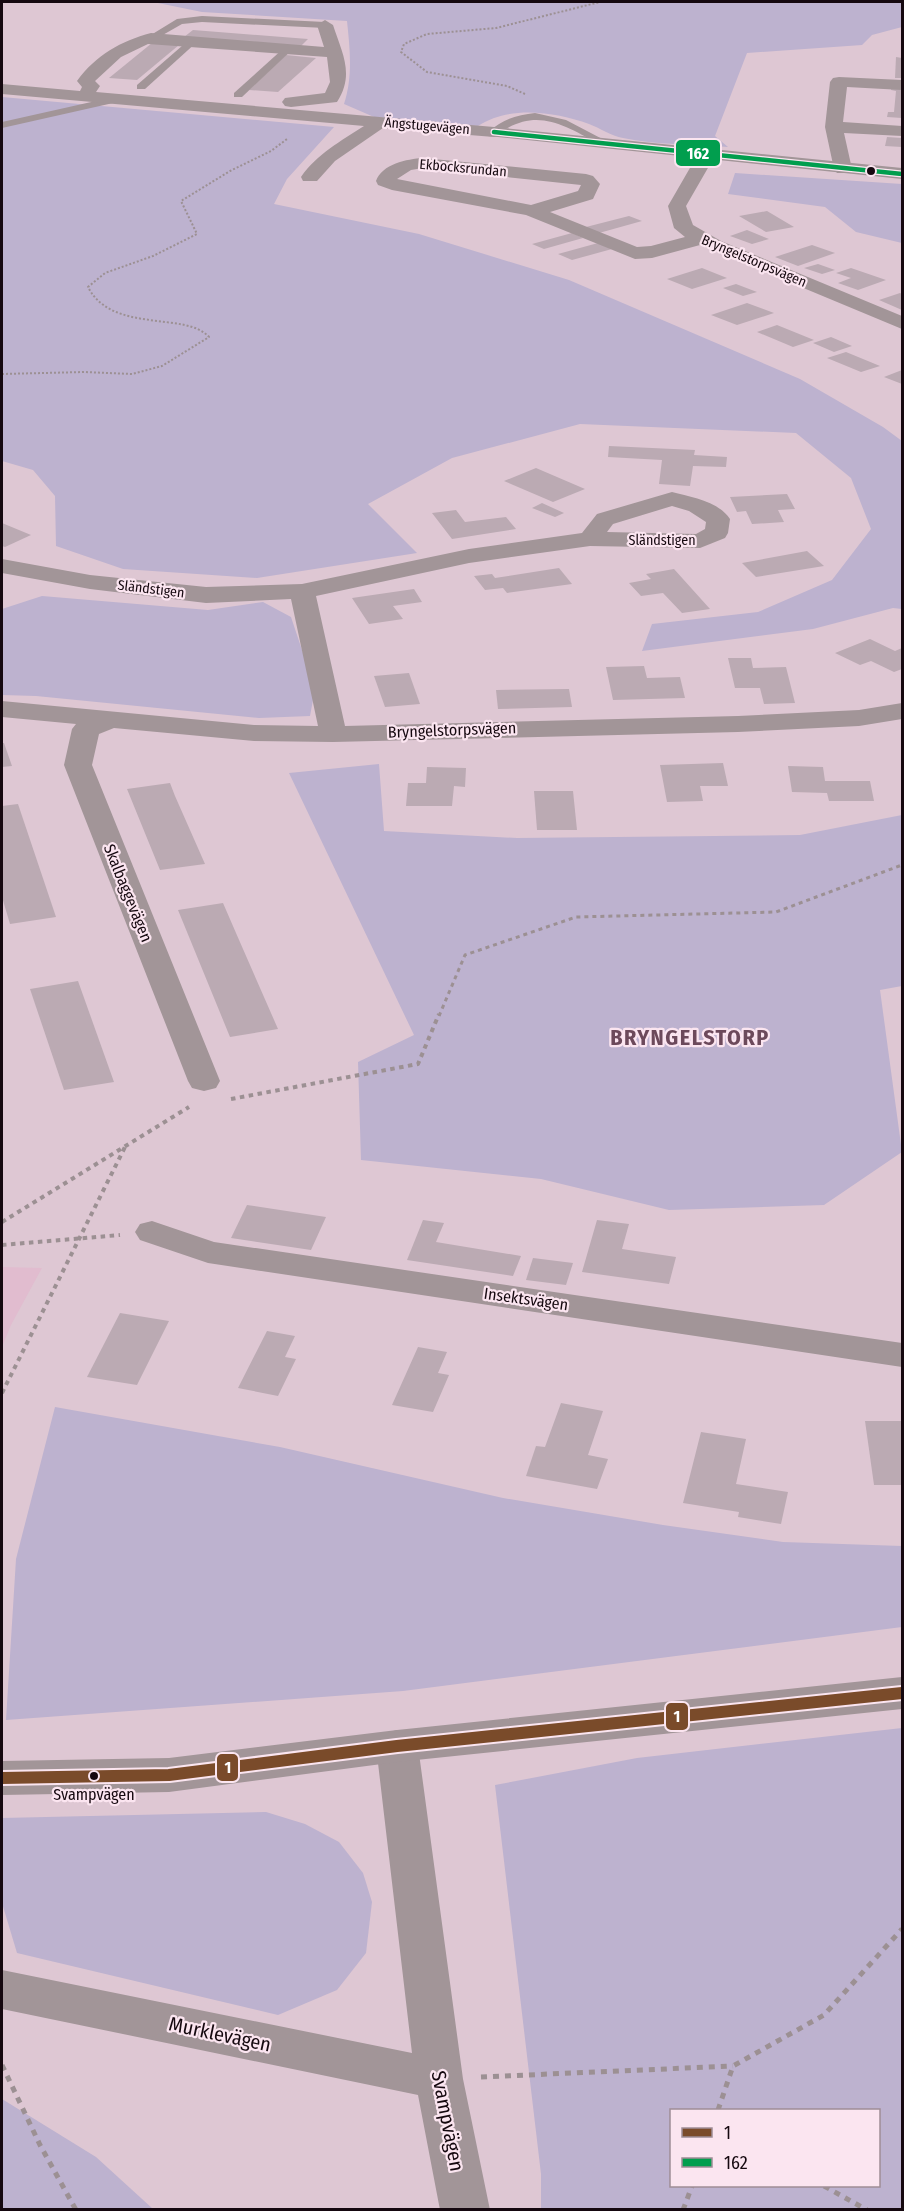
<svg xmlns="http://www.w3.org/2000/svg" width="904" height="2211" viewBox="0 0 904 2211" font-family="'Fira Sans Condensed',sans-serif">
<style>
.built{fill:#e1bccf}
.green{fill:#bdb2cf;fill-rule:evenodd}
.building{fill:#bbaab3}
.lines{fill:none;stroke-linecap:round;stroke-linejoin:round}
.path-far3{stroke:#9c9093;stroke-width:2;stroke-dasharray:2 2;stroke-linecap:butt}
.path-far2{stroke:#9c9093;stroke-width:3;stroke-dasharray:4 4;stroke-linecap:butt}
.path-far1{stroke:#9c9093;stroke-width:4;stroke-dasharray:4.5 4.5;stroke-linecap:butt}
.path{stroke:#9c9093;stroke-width:5;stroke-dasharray:6 6;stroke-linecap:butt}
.lane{fill:#a29598;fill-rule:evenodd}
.street{fill:#a29598;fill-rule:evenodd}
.secondary{fill:#a29598;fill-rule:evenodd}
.bus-1-casing{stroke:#fbe5f0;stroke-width:16}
.bus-2-casing{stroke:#fbe5f0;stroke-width:7}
.bus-1{stroke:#7a4b2a;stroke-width:12}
.bus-2{stroke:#019e4e;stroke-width:4.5}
.bus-dot{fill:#15080f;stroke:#fbe5f0;stroke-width:2}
.labels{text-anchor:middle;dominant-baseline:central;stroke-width:4.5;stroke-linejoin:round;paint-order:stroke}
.far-street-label{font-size:14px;fill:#15080f;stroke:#fbe5f0}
.street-label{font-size:16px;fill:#15080f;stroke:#fbe5f0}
.near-bus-label{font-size:16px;fill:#15080f;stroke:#fbe5f0}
.near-street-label{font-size:20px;fill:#15080f;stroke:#fbe5f0}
.district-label{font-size:22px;font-weight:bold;letter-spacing:1.5px;fill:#6c495b;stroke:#fbe5f0}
.line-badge{stroke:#fbe5f0;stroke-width:2}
.badge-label{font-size:16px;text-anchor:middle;font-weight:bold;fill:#fff}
</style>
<rect width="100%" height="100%" fill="#dec7d3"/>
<polygon class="built" points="2,1267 42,1268 11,1325 2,1347"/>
<g class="green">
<path d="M153 2H902V27L872 35 862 45 747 53 715 136 728 147C693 144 656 145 623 138 611 136 600 128 589 124 555 112 510 105 478 126L374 117 344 104C353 76 350 50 347 21L202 12Z"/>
<polygon points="2,97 334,127 287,179 274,204 419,234 569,280 800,379 883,427 902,441 902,609 893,608 813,629 642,651 652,624 758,612 832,580 871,529 851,478 796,433 580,424 452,458 368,504 417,553 257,578 123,569 56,546 55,496 33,470 2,461"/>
<polygon points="735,173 902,184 902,243 856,232 825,207 728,194"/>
<polygon points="42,596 208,610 263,602 291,617 315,689 310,716 259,718 36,696 2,695 2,609"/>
<polygon points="379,764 384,831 517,838 800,835 902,815 902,986 880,990 902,1152 824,1205 669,1210 541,1179 361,1160 358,1062 414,1035 289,773"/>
<polygon points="55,1407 280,1447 503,1498 663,1525 783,1542 902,1546 902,1627 403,1691 6,1720 16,1559"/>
<path d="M902 1728V2209H541V2174L495 1785 637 1758ZM672 2110H878V2186H672Z"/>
<polygon points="266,1812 305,1824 339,1842 363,1873 372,1902 366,1953 337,1990 278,2015 17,1953 2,1903 2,1818"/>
<polygon points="2,2099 96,2157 153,2209 2,2209"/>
</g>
<g class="building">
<polygon points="193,30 308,39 300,47 184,37"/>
<polygon points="152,43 179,45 137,80 109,78"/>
<polygon points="286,55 316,58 278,92 249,90"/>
<polygon points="896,57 902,58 902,78 895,78"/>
<polygon points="891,87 902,88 902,118 887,117 888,112 894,112 896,91 891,90"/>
<polygon points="887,137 902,138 902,147 885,146"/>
<polygon points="767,211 794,227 766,232 739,216"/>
<polygon points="629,216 642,221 599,233 586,227"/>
<polygon points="747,230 769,239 752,244 730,236"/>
<polygon points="572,233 583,238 544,249 532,244"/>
<polygon points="598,243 612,249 572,260 558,254"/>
<polygon points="812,245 835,253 798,266 775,257"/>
<polygon points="818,264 835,270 822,274 804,268"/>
<polygon points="702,268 727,278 692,289 667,279"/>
<polygon points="851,268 886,280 858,290 838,283 851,278 836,273"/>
<polygon points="736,284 757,292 743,296 723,288"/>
<polygon points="900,293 902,294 902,310 879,300"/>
<polygon points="747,303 774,313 737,325 711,315"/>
<polygon points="777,325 814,340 793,347 757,332"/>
<polygon points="831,337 852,346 834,352 813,343"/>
<polygon points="846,352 880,366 861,372 827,358"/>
<polygon points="902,370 902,384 884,377"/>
<polygon points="609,446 695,450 694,455 727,457 726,467 693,466 690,486 659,484 662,460 608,457"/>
<polygon points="536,468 585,489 553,502 504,481"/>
<polygon points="787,494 795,509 778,510 784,522 752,524 746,511 737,512 730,497"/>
<polygon points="542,503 564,513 555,517 532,508"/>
<polygon points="456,510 465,522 506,517 516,529 452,539 432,513"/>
<polygon points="2,523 31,535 5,547 2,546"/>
<polygon points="807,551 824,566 756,577 742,563"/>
<polygon points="559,568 572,584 507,593 503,588 485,590 474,576 492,574 495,578"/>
<polygon points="674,569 710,609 682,613 663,593 641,596 629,583 651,579 646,574"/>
<polygon points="414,589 422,602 393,606 403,619 369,624 352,598"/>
<polygon points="870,639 895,651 902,648 902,669 894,672 871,661 860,665 835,653"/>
<polygon points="728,658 751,658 753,668 786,667 795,703 764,704 760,688 735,688"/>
<polygon points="644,666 647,678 680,677 685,698 613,700 606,667"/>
<polygon points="409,673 420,704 385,707 374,676"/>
<polygon points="569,689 572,707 498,709 496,690"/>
<polygon points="2,743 4,743 12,766 2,767"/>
<polygon points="723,763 728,786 700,786 703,801 667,802 660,765"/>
<polygon points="788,766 823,767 825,781 870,781 874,801 829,801 827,793 792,792"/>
<polygon points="427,767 466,768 465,787 454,786 452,806 406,806 408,783 426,783"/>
<polygon points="170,783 175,796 205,864 160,870 127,789"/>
<polygon points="534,791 573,791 577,830 537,830"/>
<polygon points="18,804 56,917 10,924 2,897 2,806"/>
<polygon points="223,903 236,933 278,1029 230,1037 178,910"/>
<polygon points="78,981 114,1082 64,1090 30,989"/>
<polygon points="247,1205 326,1217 311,1250 231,1238"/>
<polygon points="423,1220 444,1223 436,1242 521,1256 513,1276 407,1260"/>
<polygon points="597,1220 629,1224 622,1249 676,1257 669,1284 582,1272"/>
<polygon points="533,1258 573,1263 566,1285 526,1280"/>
<polygon points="120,1313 169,1321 137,1385 87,1377"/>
<polygon points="267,1331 295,1336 285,1357 296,1359 278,1396 238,1388"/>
<polygon points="418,1347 447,1352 438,1373 449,1375 433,1412 392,1405"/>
<polygon points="561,1403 603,1411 588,1455 608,1459 597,1489 526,1476 536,1446 545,1447"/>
<polygon points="865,1421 902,1421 902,1485 874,1485"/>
<polygon points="701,1432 746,1439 736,1484 788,1492 781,1524 738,1517 739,1512 683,1503"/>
</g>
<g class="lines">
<g class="path-far3">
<polyline points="525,94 507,86 427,72 401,52 404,44 427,34 496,28 600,2"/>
<path d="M2 374 85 372 132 374 162 366 209 337C186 311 112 334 88 287L105 273 153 256 197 234 181 201 230 171 271 151 287 139"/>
</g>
<polyline class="path-far2" points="439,1016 465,955 576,917 776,912 902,865"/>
<g class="path-far1">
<polyline points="231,1099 418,1064 439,1014"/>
<polyline points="2,1222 189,1107"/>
<polyline points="2,1245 120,1235"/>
<polyline points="2,1393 125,1147"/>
</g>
<g class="path">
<polyline points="2,2065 40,2145 76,2210"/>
<polyline points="481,2077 733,2066"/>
<polyline points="718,2110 733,2066 824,2015 902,1929"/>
<polyline points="824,2186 867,2210"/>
<polyline points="683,2210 692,2186"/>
</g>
<g class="lane">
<polygon points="202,16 325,22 330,25 325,28 202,22 182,24 154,40 146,38 177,19"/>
<polygon points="190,39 198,41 145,89 137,89 137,85"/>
<polygon points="285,47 293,49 242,97 234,97 234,93"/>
<polygon points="118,96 122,97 122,101 2,128 2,122"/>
<path d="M535 113 566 120 608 142 607 144H599C562 124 536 107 498 134L489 132C502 119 518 115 535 113Z"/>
</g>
<g class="street">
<path d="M325 20 333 25C342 53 355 74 337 102L291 107 285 106 282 102 285 98 325 93 330 82 327 57 148 44 121 57 95 81 100 86 96 92 494 127 500 128 503 132 500 136 494 137 383 128 335 161 317 181H303L301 177C317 154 341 141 364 126L2 94V84L80 91 82 87 77 81C96 55 121 41 151 33L324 47 317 25Z"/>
<polygon points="839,77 902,80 902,90 847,87 843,122 902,126 902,136 844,133 852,169 849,173 837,173 834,169 825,127 830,82 833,78"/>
<path d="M707 149 713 150 716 154 686 206 693 225 721 241 902 316V329L700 245 652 258 635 259 526 215 392 190 378 185 376 181C382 164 407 159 423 158L586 174 593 176 600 184 593 199 550 212 637 247 651 246 685 237 674 228 668 206 698 154 701 150ZM423 168 581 185 578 191 531 205 397 179 411 170Z"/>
<path d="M672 492C691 497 718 501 730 519L728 533 725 538 700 548 590 546 469 563 316 596 345 726 738 716 859 710 902 703V719L859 726 738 732 333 742 254 741 114 728 99 734 92 765 220 1081 216 1088 204 1091 192 1088 188 1081 64 765 72 729 76 724 2 717V701L254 725 318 726 291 599 206 603 90 589 2 573V559L90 575 206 587 302 584 469 549 582 533 597 514ZM672 506 689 511 706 522 705 529 696 534 607 532 613 524Z"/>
<polygon points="152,1221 214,1242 902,1343 902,1367 208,1263 140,1240 135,1232 140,1224"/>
<polygon points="397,1730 412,1734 418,1746 463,2079 490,2210 440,2210 418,2095 2,2009 2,1970 412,2053 376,1746 382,1734"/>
</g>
<g class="secondary">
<polygon points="494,127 902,168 902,179 488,136 485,132 488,128"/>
<polygon points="902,1677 902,1709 397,1762 169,1792 2,1795 2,1761 169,1758 397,1730"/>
</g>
<defs>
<polyline id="bus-1" points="2,1778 169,1775 397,1746 902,1693"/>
<polyline id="bus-2" points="494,132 902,174"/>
</defs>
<use href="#bus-1" class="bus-1-casing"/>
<use href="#bus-2" class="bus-2-casing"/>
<use href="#bus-1" class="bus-1"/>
<use href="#bus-2" class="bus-2"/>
</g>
<g class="bus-dot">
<circle cx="871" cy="171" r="5"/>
<circle cx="94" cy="1776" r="5"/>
</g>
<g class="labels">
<g class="far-street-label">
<text transform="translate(427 126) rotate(5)">Ängstugevägen</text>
<text transform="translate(463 168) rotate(5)">Ekbocksrundan</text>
<text transform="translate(754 261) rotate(23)">Bryngelstorpsvägen</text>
<text x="662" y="540">Sländstigen</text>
<text transform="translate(151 589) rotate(7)">Sländstigen</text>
</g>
<g class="street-label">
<text transform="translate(452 730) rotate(-2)">Bryngelstorpsvägen</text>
<text transform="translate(128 893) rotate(68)">Skalbaggevägen</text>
<text transform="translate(526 1299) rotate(8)">Insektsvägen</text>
</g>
<g class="near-bus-label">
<text x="94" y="1794">Svampvägen</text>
</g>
<g class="near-street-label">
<text transform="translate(220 2034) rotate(12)">Murklevägen</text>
<text transform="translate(448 2121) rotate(79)">Svampvägen</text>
</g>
<g class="district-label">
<text x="690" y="1037">BRYNGELSTORP</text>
</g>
</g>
<g class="line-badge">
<rect x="675" y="139" width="46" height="28" rx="6" fill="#019e4e"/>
<rect x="665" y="1702" width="24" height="29" rx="6" fill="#7a4b2a"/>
<rect x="216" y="1753" width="23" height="29" rx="6" fill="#7a4b2a"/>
</g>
<g class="badge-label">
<text x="698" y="159">162</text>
<text x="677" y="1722">1</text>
<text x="228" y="1773">1</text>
</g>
<rect width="904" height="2211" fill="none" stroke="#15080f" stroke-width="6"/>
<rect x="670" y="2109" width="210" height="78" fill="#fbe5f0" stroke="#9f8d96" stroke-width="1.5"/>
<rect x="682" y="2128" width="30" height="9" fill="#7a4b2a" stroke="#9f8d96" stroke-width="1.5"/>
<text x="724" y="2139" font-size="18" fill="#15080f">1</text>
<rect x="682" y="2158" width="30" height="9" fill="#019e4e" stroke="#9f8d96" stroke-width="1.5"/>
<text x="724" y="2169" font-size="18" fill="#15080f">162</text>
</svg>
